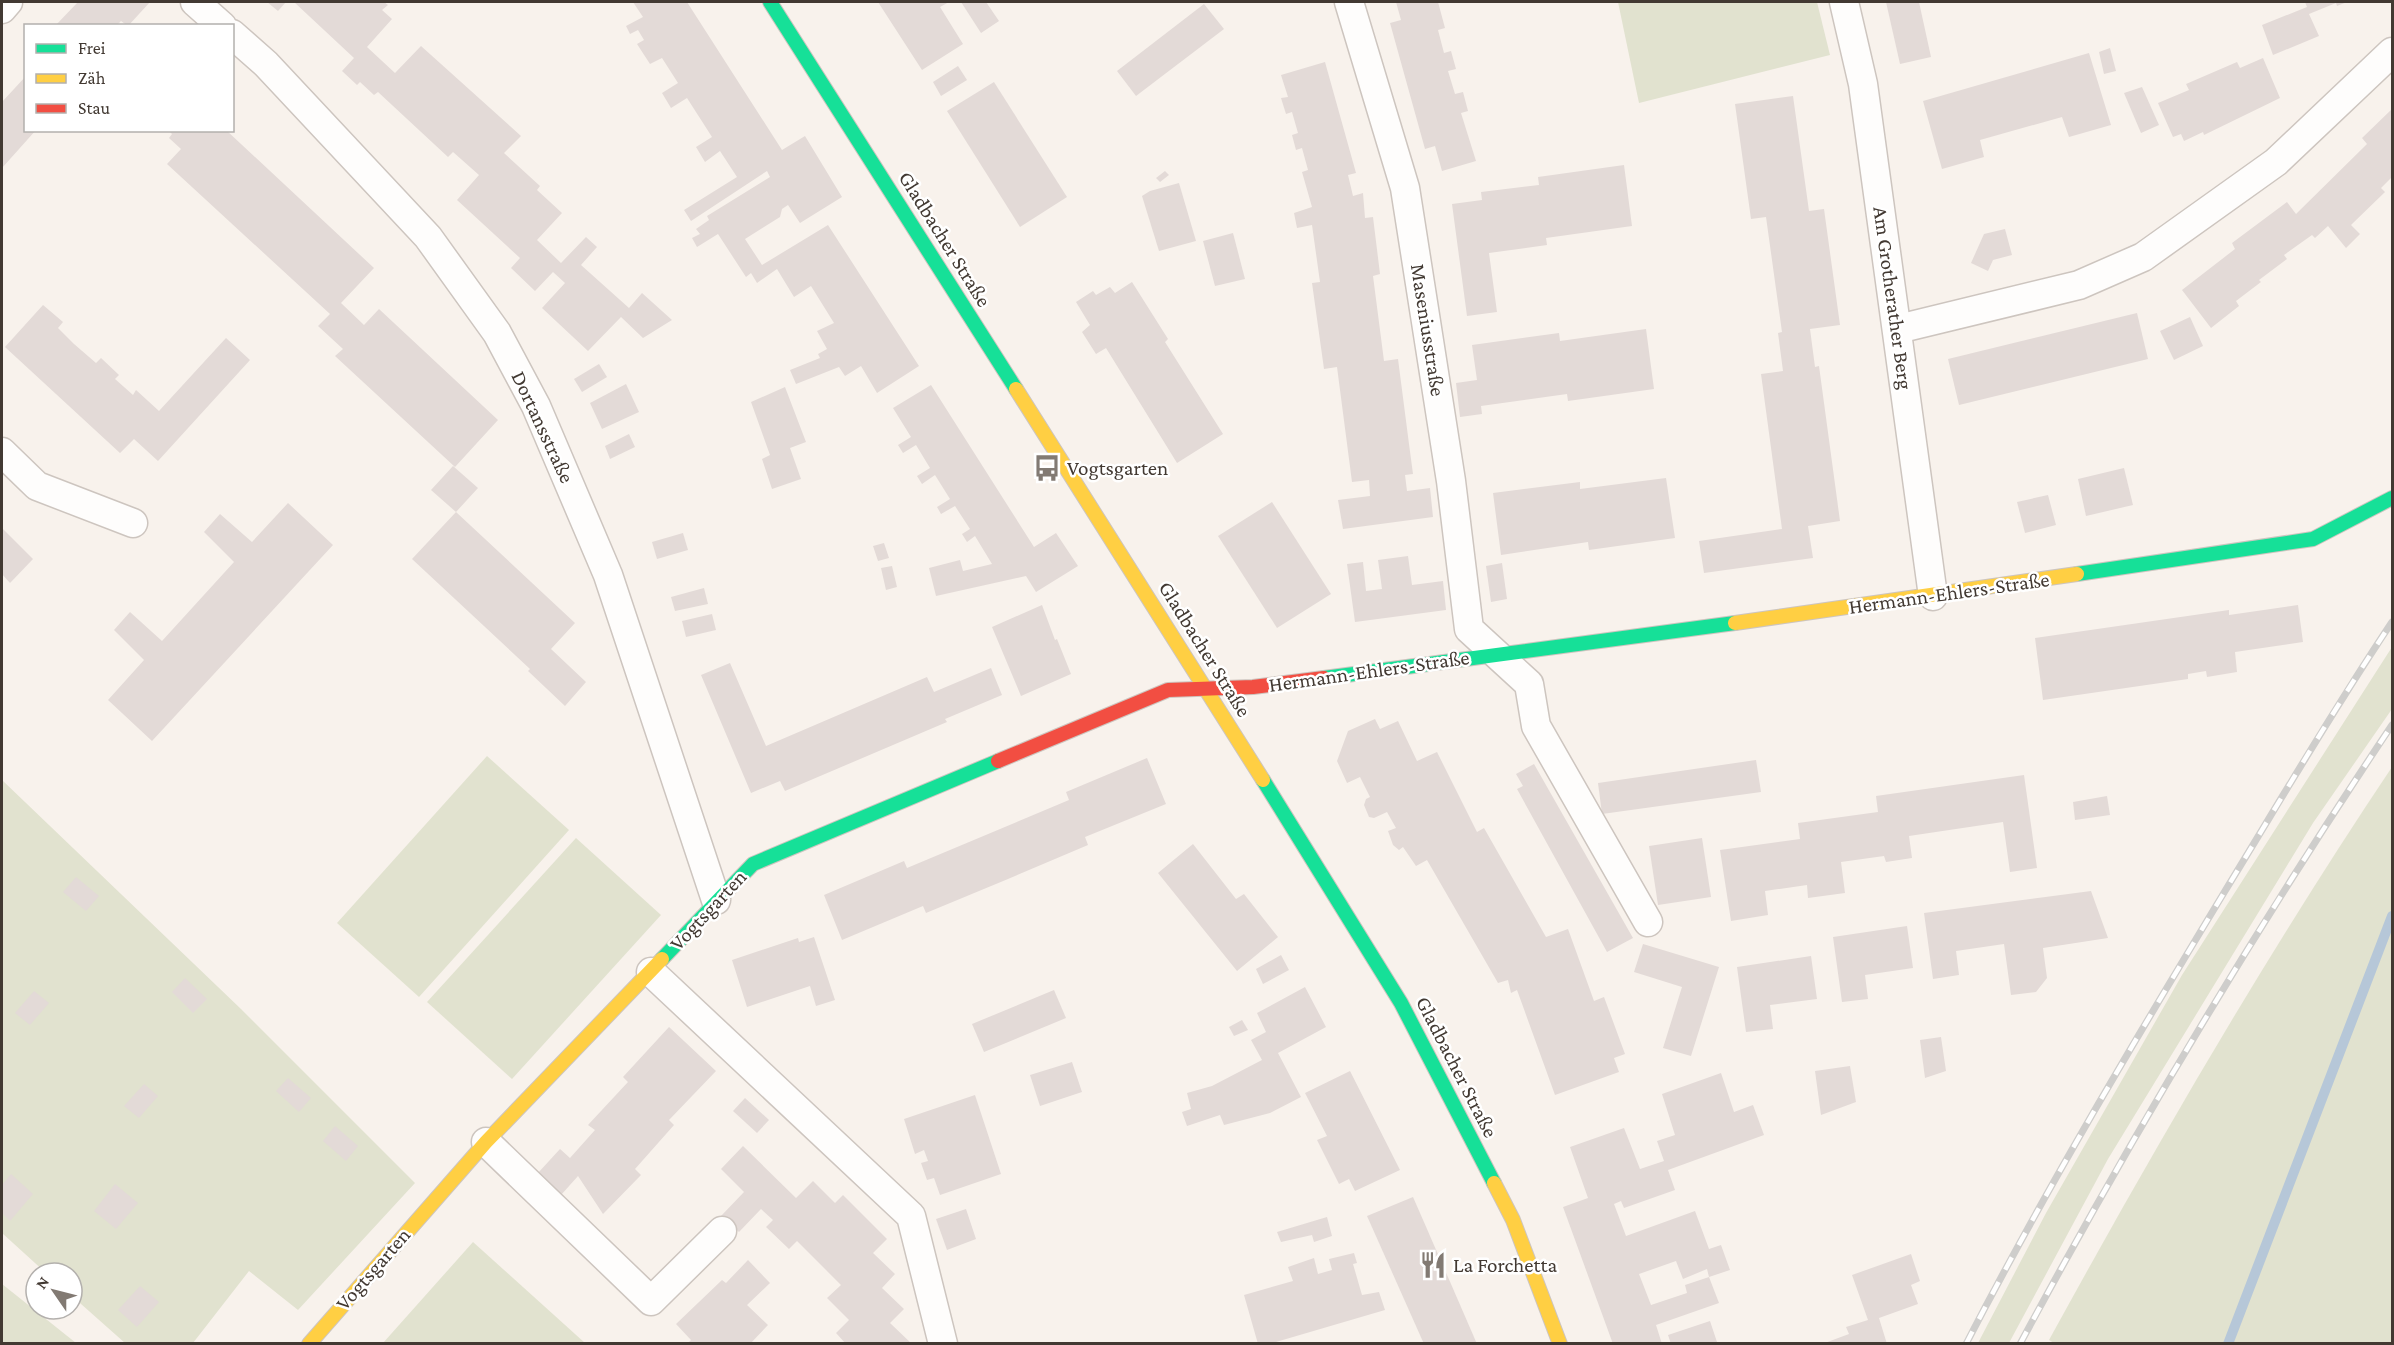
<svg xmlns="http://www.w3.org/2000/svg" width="2394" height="1345" viewBox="0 0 2394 1345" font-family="'Crimson Pro',serif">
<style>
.green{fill:#e1e2cf}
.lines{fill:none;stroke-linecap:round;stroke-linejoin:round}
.stream{stroke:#b6c7d8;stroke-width:10}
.building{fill:#e3dad7}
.street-casing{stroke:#cdc5bf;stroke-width:31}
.fast-casing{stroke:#cdc5bf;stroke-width:16}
.slow-casing{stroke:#cdc5bf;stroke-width:16}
.jam-casing{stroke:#cdc5bf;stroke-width:16}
.street{stroke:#fefdfc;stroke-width:28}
.fast{stroke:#16e098;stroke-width:14}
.slow{stroke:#ffcf43;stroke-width:14}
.jam{stroke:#f24e42;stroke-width:14}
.rail-casing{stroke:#cecdcb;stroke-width:7}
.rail{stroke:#fff;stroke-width:4.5;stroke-dasharray:14;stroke-linecap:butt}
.labels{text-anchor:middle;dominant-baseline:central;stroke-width:5;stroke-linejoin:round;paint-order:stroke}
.street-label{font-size:21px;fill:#423932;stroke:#fff}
.poi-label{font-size:21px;fill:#423932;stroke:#fff;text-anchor:start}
</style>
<rect width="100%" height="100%" fill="#f8f2ec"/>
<g class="green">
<polygon points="1618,2 1817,2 1830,55 1639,103"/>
<polygon points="2392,647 2392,709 2313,823 2108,1159 2009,1343 1978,1343 2046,1213 2182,975"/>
<polygon points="487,756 569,830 419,997 337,923"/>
<path d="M2392 767V1343H2054L2049 1340C2156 1145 2268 952 2392 767Z"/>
<polygon points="2,780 241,1009 415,1183 298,1310 249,1271 193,1343 125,1343 72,1296 72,1273 46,1273 2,1233"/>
<polygon points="576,838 661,915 512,1079 427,1002"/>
<polygon points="473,1242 585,1343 383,1343"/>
<polygon points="2,1284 76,1343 2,1343"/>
</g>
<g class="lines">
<polyline class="stream" points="2228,1344 2392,916"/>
</g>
<g class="building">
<polygon points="78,2 150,2 128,26 121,21 116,26 55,26"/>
<polygon points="267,2 286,2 278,11"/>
<polygon points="294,2 384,2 388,5 382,10 392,19 367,47 395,73 421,46 521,136 504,153 540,186 537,190 562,213 537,240 561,263 586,237 597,247 581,265 629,308 642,293 672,320 643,338 621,317 588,351 542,308 565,283 553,272 535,291 511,268 520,258 457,200 479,175 453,152 448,157 378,92 374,95 360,82 357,85 342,71 354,58"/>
<polygon points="633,2 687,2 782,150 805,136 842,197 800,223 788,205 782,209 780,217 745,239 762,265 828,225 919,366 877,393 861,366 845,376 839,367 796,384 790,370 820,358 818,354 827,349 817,331 834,323 811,286 794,297 777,269 757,283 751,273 746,277 718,234 697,247 692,238 700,234 696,229 709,220 707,216 770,177 767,171 691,221 684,210 737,177 720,151 705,162 696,147 712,137 687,98 671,108 662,93 678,83 662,58 650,64 637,44 644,40 638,30 630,34 626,26 643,17"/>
<polygon points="878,2 949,2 940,7 963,44 922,70"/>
<polygon points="961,2 986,2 999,21 981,33"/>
<polygon points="1396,2 1438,2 1445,28 1438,30 1444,53 1451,51 1456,69 1448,71 1455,94 1463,92 1468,111 1461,113 1476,161 1442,171 1435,146 1425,149 1390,23 1401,20"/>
<polygon points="1886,2 1919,2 1931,57 1900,64"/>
<polygon points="2305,2 2347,2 2337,6 2336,3 2309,14 2319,36 2273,55 2262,25 2307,7"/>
<polygon points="1204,4 1224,29 1136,96 1117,71"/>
<polygon points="2110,48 2116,71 2104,74 2099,52"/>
<polygon points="2089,53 2111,125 2069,137 2062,117 1980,140 1984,157 1942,169 1923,101"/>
<polygon points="2263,58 2280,98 2204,135 2203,132 2184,141 2181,134 2173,137 2158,103 2189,90 2186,84 2237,62 2240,68"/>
<polygon points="1325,62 1356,173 1348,175 1353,196 1363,193 1365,218 1373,217 1380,274 1373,276 1384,361 1398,359 1409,444 1413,474 1405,475 1407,491 1430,488 1433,517 1343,529 1338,500 1370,496 1369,480 1352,482 1337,367 1324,369 1312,283 1320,282 1312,225 1297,228 1294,213 1312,207 1302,172 1308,170 1302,148 1296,150 1292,135 1298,133 1292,112 1286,114 1281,98 1288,97 1281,75"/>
<polygon points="958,66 967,80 941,96 933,82"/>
<polygon points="26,76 26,130 36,130 2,168 2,102"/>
<polygon points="994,82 1067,197 1020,227 947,111"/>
<polygon points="2142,87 2159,125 2141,133 2124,93"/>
<polygon points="1793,96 1809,211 1824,209 1840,325 1810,329 1815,367 1819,366 1840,521 1808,526 1813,558 1704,573 1699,541 1782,529 1761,374 1783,371 1778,333 1782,332 1766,217 1751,219 1735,104"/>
<polygon points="2392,109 2392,177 2381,188 2385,192 2351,225 2360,234 2346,248 2328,226 2315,238 2312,235 2284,255 2287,259 2259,280 2261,282 2236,301 2239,306 2211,328 2182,290 2235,249 2232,243 2287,202 2296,214 2367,144 2362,138"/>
<polygon points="168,130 226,130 374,268 341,303 364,325 379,309 498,420 455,467 335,356 343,349 318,326 330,314 167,164 181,149 169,138 172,134"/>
<polygon points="1624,165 1632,226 1546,238 1547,245 1489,253 1497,312 1467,316 1452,204 1482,200 1481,192 1539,185 1538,177"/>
<polygon points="1165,171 1169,175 1160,182 1156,178"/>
<polygon points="1179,183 1196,241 1159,251 1142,196 1150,191"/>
<polygon points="2005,229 2012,255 1993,260 1988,271 1971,263 1984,234"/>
<polygon points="1233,233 1245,279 1215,286 1203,241"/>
<polygon points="1132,282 1168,339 1165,342 1223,434 1177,463 1106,348 1096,354 1082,332 1090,325 1076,302 1093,291 1096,295 1110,287 1115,293"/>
<polygon points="43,305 63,322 58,328 74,344 96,363 101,358 119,375 115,379 133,395 136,390 159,411 226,338 250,360 158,461 134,439 120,453 5,347"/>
<polygon points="2137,313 2148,359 1959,405 1948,359"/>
<polygon points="2190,317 2203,346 2174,360 2160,331"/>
<polygon points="1646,329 1654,389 1568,401 1567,394 1481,406 1482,414 1460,417 1456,383 1477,380 1472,345 1559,333 1560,341"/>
<polygon points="599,364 607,377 582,392 574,379"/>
<polygon points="626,384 639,412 602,429 590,403"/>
<polygon points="931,385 1034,547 1056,533 1078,566 1036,592 1026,576 936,596 929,568 960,560 963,571 992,564 975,536 967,542 962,534 970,529 955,506 941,514 937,507 950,499 935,475 922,484 917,476 930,468 916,445 903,453 898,445 911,437 893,408"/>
<polygon points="785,387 806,442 790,448 801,479 772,489 762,459 770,455 751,402"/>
<polygon points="629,434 635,447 610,459 605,446"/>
<polygon points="453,466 478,488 456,512 575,623 551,649 586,682 565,706 528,671 530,669 412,559 456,512 431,490"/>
<polygon points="2124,468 2133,505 2086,516 2078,479"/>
<polygon points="1666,478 1675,538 1589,550 1588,542 1501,555 1493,493 1580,482 1580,489"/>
<polygon points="2048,495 2056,525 2025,533 2017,502"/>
<polygon points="1272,502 1331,594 1277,628 1218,536"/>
<polygon points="288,503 333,545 152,741 108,700 144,660 114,630 130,612 162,641 234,562 204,532 220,514 252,542"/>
<polygon points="2,528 33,559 10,583 2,574"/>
<polygon points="683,533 688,550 657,559 652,542"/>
<polygon points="884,543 889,558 878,561 873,546"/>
<polygon points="1408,556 1412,585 1443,581 1446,610 1355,622 1347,564 1363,562 1366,591 1382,589 1378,560"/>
<polygon points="1502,563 1507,599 1491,602 1486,566"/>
<polygon points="892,566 897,587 886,590 881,568"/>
<polygon points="704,588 708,604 675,611 671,597"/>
<polygon points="1042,605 1055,640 1057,639 1071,674 1021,696 992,627"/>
<polygon points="2298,605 2303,642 2235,652 2237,672 2207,677 2206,671 2188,674 2188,679 2043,700 2035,638 2229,610 2229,615"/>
<polygon points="712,614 716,630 686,637 682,621"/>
<polygon points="730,663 766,746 927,677 934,692 991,668 1002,695 945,719 947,722 785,791 780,781 751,793 701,675"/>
<polygon points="1375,719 1380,729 1398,721 1417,761 1437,752 1477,832 1484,828 1546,937 1568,929 1594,1001 1604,997 1625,1054 1614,1058 1619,1072 1555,1095 1517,990 1511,993 1508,980 1498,983 1427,860 1416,866 1403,847 1399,850 1393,845 1388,831 1396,828 1387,812 1374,818 1369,817 1364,805 1366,799 1370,797 1360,777 1347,783 1337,761 1348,731"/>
<polygon points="1147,758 1166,804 1085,837 1088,845 1008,879 926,913 923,906 842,940 824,895 904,861 907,868 1069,800 1066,792"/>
<polygon points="1756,760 1761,792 1602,814 1598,783"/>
<polygon points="1534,764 1633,938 1607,952 1517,789 1523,786 1516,774"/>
<polygon points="2024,775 2037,868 2010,872 2003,822 1909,836 1912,858 1886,862 1884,856 1841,862 1845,893 1808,898 1807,885 1765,891 1768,915 1731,921 1720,850 1800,839 1798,823 1878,812 1876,796"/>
<polygon points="2107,796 2110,815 2075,820 2073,802"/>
<polygon points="1702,838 1711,897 1658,905 1649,846"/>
<polygon points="1193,844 1236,899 1244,894 1278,937 1237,971 1158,873"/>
<polygon points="76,877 99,896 86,911 63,892"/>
<polygon points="2091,891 2108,938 2043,948 2047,978 2036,992 2011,995 2004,944 1956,951 1959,975 1933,979 1924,913"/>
<polygon points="1907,926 1913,968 1865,975 1868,999 1842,1002 1833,937"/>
<polygon points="814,937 835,1000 816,1006 810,986 747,1007 732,960 798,938 799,942"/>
<polygon points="1643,944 1719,967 1691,1056 1663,1048 1682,987 1634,972"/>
<polygon points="1281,955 1289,970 1263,984 1256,969"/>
<polygon points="1811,956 1817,999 1770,1005 1773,1029 1746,1032 1737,967"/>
<polygon points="185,978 207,999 193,1013 172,992"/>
<polygon points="1305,987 1326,1027 1278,1053 1301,1097 1270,1113 1224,1125 1220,1115 1187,1126 1182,1112 1191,1109 1187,1093 1212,1086 1262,1060 1251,1040 1266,1032 1257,1013"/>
<polygon points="1054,990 1066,1018 984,1052 972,1024"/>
<polygon points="34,991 49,1003 30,1025 15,1013"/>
<polygon points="1242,1020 1248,1030 1234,1036 1229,1027"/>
<polygon points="669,1027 716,1071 669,1120 674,1125 635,1169 641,1175 603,1214 578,1176 561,1195 538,1173 560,1149 570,1158 595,1130 588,1125 628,1082 623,1077"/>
<polygon points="1941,1037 1946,1071 1925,1078 1920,1040"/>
<polygon points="1072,1062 1082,1092 1040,1106 1030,1075"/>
<polygon points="1850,1066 1856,1102 1821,1115 1815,1071"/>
<polygon points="1350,1071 1400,1170 1355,1191 1349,1179 1339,1184 1317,1140 1327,1136 1305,1093"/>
<polygon points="1721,1073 1734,1112 1753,1105 1764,1135 1668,1170 1675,1190 1624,1208 1621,1201 1614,1204 1626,1236 1695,1211 1709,1249 1721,1245 1730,1270 1709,1277 1707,1269 1683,1279 1676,1261 1639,1274 1651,1305 1687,1293 1685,1285 1709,1277 1719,1303 1656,1325 1662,1344 1613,1344 1563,1207 1588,1198 1570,1147 1624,1128 1640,1169 1664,1161 1657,1141 1675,1135 1662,1094"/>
<polygon points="288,1078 311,1098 299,1112 276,1091"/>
<polygon points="144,1084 158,1096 139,1118 124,1106"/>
<polygon points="975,1095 1001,1174 940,1195 934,1178 927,1180 921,1163 928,1161 924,1150 915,1154 904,1119"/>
<polygon points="745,1098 769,1120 757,1133 733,1111"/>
<polygon points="335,1126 358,1146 346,1161 323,1141"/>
<polygon points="743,1146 796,1198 813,1181 835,1203 843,1195 887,1239 873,1253 895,1274 882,1288 904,1309 890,1323 912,1344 846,1344 836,1333 849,1320 827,1298 841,1285 797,1241 789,1249 766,1227 773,1220 761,1209 739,1232 721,1216 744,1192 721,1169"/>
<polygon points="11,1174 33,1194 10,1221 2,1213 2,1185"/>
<polygon points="115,1184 138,1203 116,1229 94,1211"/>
<polygon points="1413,1197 1451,1284 1477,1344 1424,1344 1367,1216"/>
<polygon points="966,1209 976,1239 947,1250 936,1219"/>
<polygon points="1327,1217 1332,1236 1314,1242 1312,1235 1281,1242 1277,1232"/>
<polygon points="1354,1253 1357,1263 1353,1264 1362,1295 1379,1292 1385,1310 1269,1344 1258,1344 1244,1295 1293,1281 1288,1267 1314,1258 1318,1274 1332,1270 1329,1259"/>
<polygon points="1911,1254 1920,1281 1911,1285 1918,1304 1879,1318 1887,1344 1822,1344 1849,1334 1846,1327 1868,1320 1852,1275"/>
<polygon points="748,1260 770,1283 747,1305 768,1325 750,1344 687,1344 691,1340 676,1324 722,1280 726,1283"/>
<polygon points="140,1286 159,1302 137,1327 118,1310"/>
<polygon points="1710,1321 1717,1342 1671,1344 1668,1335"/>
</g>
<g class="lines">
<defs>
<g id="street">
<polyline points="195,2 222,26"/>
<polyline points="1349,2 1405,188 1451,481 1469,629 1529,684 1536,726 1648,922"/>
<polyline points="1844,2 1863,84 1933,596"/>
<polyline points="2,9 8,2"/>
<polyline points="232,34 266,64 428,237 497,333 536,406 608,575 716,900"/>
<polyline points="1898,329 2079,285 2143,257 2276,162 2392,52"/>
<polyline points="2,452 37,486 133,523"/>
<polyline points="651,972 911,1216 943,1344"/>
<polyline points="486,1142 651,1301 722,1231"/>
</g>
<g id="fast">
<polyline points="770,2 1016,389"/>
<polyline points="2077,574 2313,539 2392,498"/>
<polyline points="1324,678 1735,623"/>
<polyline points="1263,780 1401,1003 1494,1183"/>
<polyline points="662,959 753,864 998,761"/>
</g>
<g id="slow">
<polyline points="1016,389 1263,780"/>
<polyline points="1735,623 2077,574"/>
<polyline points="1494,1183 1513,1220 1560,1344"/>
<polyline points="309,1344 486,1142 662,959"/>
</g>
<polyline id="jam" points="998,761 1168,690 1253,687 1324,678"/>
</defs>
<use href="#street" class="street-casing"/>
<use href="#fast" class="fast-casing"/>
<use href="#slow" class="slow-casing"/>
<use href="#jam" class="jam-casing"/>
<use href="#street" class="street"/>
<use href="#fast" class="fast"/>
<use href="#slow" class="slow"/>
<use href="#jam" class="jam"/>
<defs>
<g id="rail">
<path d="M1966 1344C2046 1189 2135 1040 2225 891 2280 801 2333 710 2392 622"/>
<path d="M2020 1344C2134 1132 2258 925 2392 725"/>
</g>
</defs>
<use href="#rail" class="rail-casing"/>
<use href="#rail" class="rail"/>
</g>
<defs>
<symbol id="bus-bare" viewBox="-9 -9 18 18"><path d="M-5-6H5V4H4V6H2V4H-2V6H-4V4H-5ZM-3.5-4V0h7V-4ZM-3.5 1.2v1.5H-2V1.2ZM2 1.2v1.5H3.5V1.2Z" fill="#827a73" stroke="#fff" stroke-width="2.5" paint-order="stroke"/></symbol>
<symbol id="restaurant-bare" viewBox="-9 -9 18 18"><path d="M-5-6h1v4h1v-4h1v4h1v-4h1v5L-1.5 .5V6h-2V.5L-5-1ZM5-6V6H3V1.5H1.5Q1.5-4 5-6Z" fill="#827a73" stroke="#fff" stroke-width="2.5" paint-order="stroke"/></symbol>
</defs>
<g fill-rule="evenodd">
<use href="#bus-bare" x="1028" y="449" width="38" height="38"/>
<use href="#restaurant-bare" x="1414" y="1246" width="38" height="38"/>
</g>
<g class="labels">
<g class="street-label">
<text transform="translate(945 239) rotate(58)">Gladbacher Straße</text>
<text transform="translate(1893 298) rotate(82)">Am Grotherather Berg</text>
<text transform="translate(1428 330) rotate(81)">Maseniusstraße</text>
<text transform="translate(543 427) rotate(65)">Dortansstraße</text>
<text transform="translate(1949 593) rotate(-8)">Hermann-Ehlers-Straße</text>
<text transform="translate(1205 649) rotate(58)">Gladbacher Straße</text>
<text transform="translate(1369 671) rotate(-8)">Hermann-Ehlers-Straße</text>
<text transform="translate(708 910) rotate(-47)">Vogtsgarten</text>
<text transform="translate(1457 1067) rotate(63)">Gladbacher Straße</text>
<text transform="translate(373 1269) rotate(-49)">Vogtsgarten</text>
</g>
<g class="poi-label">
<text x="1067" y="468">Vogtsgarten</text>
<text x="1453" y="1265">La Forchetta</text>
</g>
</g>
<rect width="2394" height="1345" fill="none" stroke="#423932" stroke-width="6"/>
<rect x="24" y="24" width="210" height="108" fill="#ffffff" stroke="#b3b0ad" stroke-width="1.5"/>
<rect x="36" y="44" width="30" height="9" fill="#16e098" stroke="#b3b0ad" stroke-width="1.5"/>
<text x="78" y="54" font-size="18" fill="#423932">Frei</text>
<rect x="36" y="74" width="30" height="9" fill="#ffcf43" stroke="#b3b0ad" stroke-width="1.5"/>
<text x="78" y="84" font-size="18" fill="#423932">Zäh</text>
<rect x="36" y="104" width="30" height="9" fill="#f24e42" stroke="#b3b0ad" stroke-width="1.5"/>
<text x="78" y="114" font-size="18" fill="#423932">Stau</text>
<g transform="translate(54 1291) rotate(305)"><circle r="28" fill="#ffffff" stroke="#b3b0ad" stroke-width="1.5"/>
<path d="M0-4.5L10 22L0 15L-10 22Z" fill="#827a73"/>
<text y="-9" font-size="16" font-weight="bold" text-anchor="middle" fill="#423932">N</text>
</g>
</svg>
